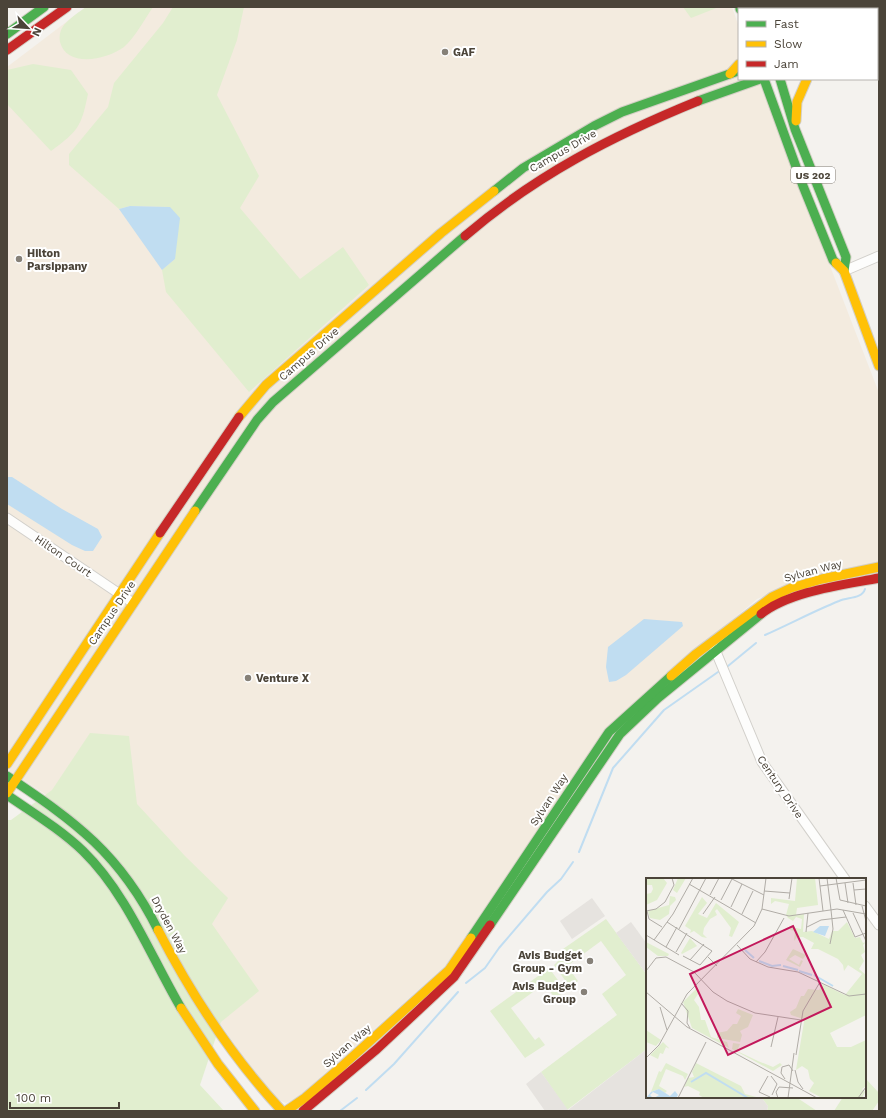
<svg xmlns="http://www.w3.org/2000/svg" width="886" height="1118" viewBox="0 0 886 1118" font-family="'Work Sans',sans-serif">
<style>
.commercial{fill:#f3ebdf}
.green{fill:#e1eecf}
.parking{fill:#e6e3df}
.water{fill:#c0ddf1}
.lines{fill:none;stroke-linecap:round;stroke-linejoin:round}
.stream{stroke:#c0ddf1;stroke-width:2}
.street-casing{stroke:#d2d0cb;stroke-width:11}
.fast-casing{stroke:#d3cfc5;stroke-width:11}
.slow-casing{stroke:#d3cfc5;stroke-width:11}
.jam-casing{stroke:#d3cfc5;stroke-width:11}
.street{stroke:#fdfdfc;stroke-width:9}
.fast{stroke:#4caf50;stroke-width:9}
.slow{stroke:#ffc107;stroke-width:9}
.jam{stroke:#c62828;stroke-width:9}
.poi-dot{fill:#868178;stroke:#fff;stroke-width:1.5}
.labels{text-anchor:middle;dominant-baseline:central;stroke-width:4;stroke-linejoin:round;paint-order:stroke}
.shield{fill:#fff;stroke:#817c74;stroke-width:1}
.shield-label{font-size:10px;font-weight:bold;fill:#4b4439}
.poi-label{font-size:11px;font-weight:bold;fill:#4b4439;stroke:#fff;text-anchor:start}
.street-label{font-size:11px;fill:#4b4439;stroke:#fff}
.inset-river{fill:none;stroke:#c0ddf1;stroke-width:2}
.inset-road{fill:none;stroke:#b0aca6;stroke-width:1}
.view{fill:#c2185b;fill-opacity:0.15;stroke:#c2185b;stroke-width:2}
.inset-edge{fill:none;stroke:#4b4439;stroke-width:2}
</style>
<rect width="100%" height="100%" fill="#f4f2ee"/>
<g class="commercial">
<polygon points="86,7 732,7 739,27 739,79 758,79 879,393 879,564 809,578 757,599 623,712 446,965 297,1098 286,1103 274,1098 248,1064 78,816 7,769 7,67"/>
<polygon points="771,7 879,7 879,31 877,32 877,9 772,9"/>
</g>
<g class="green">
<path d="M86 7H153C144 20 136 36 124 47 108 59 67 69 60 42 59 36 60 30 64 25 70 18 79 12 86 7Z"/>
<polygon points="173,7 244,7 237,40 217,95 259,176 240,208 300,279 343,247 369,285 249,392 166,292 162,270 175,259 170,207 130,206 119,209 69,165 69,154 108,107 114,83 163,23"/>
<polygon points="683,7 719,7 691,18"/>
<path d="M33 64 71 70 88 94C81 127 79 130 51 151L7 104V70Z"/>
<polygon points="90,733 129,736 137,804 185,856 228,898 212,924 259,991 221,1022 200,1085 224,1111 7,1111 7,820 11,820 52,790"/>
<polygon points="606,919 647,975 647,1049 567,1110 541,1072 617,1015 602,994 626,975 601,941 567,966 578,981 570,987 554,965 559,960 563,949"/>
<polygon points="549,968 566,991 555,998 544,984 511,1008 535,1040 539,1037 545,1045 525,1058 490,1011"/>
<polygon points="865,1078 879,1093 879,1101 872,1111 834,1111 843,1097 865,1097"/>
<polygon points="761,1097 796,1097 817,1111 767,1111 768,1106"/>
</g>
<g class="parking">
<polygon points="592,898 605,916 572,939 560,921"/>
<polygon points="631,922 647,944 647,975 616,933"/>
<polygon points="647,1049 647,1097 761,1097 768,1106 767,1111 545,1111 526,1084 541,1072 568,1110"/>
</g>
<g class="water">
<polygon points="130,206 170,207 180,218 175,259 162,270 119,209"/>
<polygon points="7,477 12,477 62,509 98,529 102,537 93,551 85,551 72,545 7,504"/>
<polygon points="644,619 682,622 683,626 626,675 616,681 609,682 606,667 608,647"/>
</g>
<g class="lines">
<g class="stream">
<path d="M765 635C790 624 814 611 839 601 848 597 862 599 865 589"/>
<polyline points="728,666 756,643"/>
<polyline points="579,852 613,768 664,710 718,672"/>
<polyline points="466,983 485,968 499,948 547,892 561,879 573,862"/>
<polyline points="366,1090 394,1064 458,992"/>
<polyline points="340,1111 357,1098"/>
</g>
<defs>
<g id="street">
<polyline points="844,271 879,256"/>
<polyline points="7,518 133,603"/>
<polyline points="714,647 762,762 845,879"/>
<polyline points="865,906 879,925"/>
</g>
<g id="fast">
<polyline points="740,7 740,9"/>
<polyline points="7,34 44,7"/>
<polyline points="877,49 879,48"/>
<polyline points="764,79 803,186 833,260 836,263"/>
<polyline points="780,79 795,129 846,257 844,271"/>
<polyline points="698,101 760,79"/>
<polyline points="494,191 523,168 594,126 622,112 738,71"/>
<polyline points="195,511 257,420 273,402 465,236"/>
<path d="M7 776C76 822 120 854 158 930"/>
<path d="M7 795C33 813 60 829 83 851 127 894 150 955 181 1008"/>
<polyline points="490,925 620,734 658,698 761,614"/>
<polyline points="471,938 609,732 671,676"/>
</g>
<g id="slow">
<polyline points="756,7 757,9"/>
<polyline points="730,74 739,64"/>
<polyline points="796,121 797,102 807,79"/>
<polyline points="836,263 844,271 879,366"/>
<polyline points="239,417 266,385 441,233 494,191"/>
<polyline points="671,676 696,654 772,597 791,588 822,579 879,567"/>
<polyline points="7,764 160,533"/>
<polyline points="7,793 195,511"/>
<path d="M158 930C192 996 231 1056 282 1111"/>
<polyline points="181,1008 218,1064 255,1111"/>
<polyline points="286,1111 305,1098 340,1068 449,970 471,938"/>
</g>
<g id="jam">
<polyline points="877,40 879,39"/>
<polyline points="7,50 67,7"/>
<path d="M465 236C536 175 612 136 698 101"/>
<polyline points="160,533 239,417"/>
<path d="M761 614C790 591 843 585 879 578"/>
<polyline points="303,1111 377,1049 454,977 490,925"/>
</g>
</defs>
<use href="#street" class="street-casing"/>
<use href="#fast" class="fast-casing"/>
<use href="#slow" class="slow-casing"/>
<use href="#jam" class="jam-casing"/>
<use href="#street" class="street"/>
<use href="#fast" class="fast"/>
<use href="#slow" class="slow"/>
<use href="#jam" class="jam"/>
</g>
<g class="poi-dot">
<circle cx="445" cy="52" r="4"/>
<circle cx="19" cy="259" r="4"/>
<circle cx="248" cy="678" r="4"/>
<circle cx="590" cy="961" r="4"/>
<circle cx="584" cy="992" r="4"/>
</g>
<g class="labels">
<rect class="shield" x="791" y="167" width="44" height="16" rx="3"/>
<g class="shield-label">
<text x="813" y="175">US 202</text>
</g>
<g class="poi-label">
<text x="453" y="52">GAF</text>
<text x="27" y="253">Hilton<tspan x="27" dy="13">Parsippany</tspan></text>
<text x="256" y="678">Venture X</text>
<text x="582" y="955" text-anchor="end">Avis Budget<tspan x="582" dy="13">Group - Gym</tspan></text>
<text x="576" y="986" text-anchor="end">Avis Budget<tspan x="576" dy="13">Group</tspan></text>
</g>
<g class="street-label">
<text transform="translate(563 151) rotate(-30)">Campus Drive</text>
<text transform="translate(309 354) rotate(-41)">Campus Drive</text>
<text transform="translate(63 556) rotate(34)">Hilton Court</text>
<text transform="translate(813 571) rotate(-15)">Sylvan Way</text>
<text transform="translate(112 613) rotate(-56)">Campus Drive</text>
<text transform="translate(780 787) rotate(56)">Century Drive</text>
<text transform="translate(549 800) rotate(-57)">Sylvan Way</text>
<text transform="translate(169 925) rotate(62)">Dryden Way</text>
<text transform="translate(347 1046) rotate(-41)">Sylvan Way</text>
</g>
</g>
<g transform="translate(646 878)">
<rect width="220" height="220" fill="#f4f2ee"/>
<path d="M0 0H17L21 5 11 22 0 27V16L5 15 7 11 6 7H0ZM32 0H40L31 15 27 12ZM151 0H169L172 27 151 30 150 37 158 36 157 54 166 53 183 61 186 53H192L201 44 209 60 214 59 217 65 220 64 217 67 219 74 215 77 218 83 213 91 220 97V137L184 155 191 169H205L220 162V208L216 211 219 214 216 220H176L163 213 168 205 164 201 162 192 156 188 150 192 158 144 157 141 145 137 144 134 150 130 155 118H158L162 111 173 112 176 106 199 117 216 96 202 87 198 93 197 87 192 81 172 71H165L168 65 157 59H151L148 63 149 53 144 52 145 49 155 51 156 41 150 39 147 43 142 40 140 37 143 26 129 23 125 26V20L149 23ZM24 18 29 19 30 22 24 28 23 36 14 42 4 40 2 33 23 27ZM56 19 61 25 52 36 61 40 70 25 93 44 86 59 83 58 85 50 71 31 69 33 71 37 64 41 58 50 57 56 61 60 56 59 48 53 44 55 45 52 39 48ZM44 60 51 68 36 76 35 75ZM0 64 23 76 22 78H12L0 69ZM147 71 160 77 157 81 149 77 143 81 153 87 155 82 157 83 154 89 140 82ZM51 110 54 113 48 122 53 129 55 142H59L65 159 81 164 83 170 46 150 37 124ZM92 131 107 137 102 149 94 153 96 157 94 164 71 160V155L81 153 87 146H91L95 138 90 135ZM0 152 15 162 10 168 0 164ZM17 164 24 171 20 169 17 176 14 175 12 181 4 177ZM87 165 94 166 91 173 112 183 127 189 134 185 136 187 127 193 86 171ZM20 185 42 196 39 202 37 198 20 191 13 208 21 213 19 215 13 211 5 214 13 193 15 194ZM50 185 95 208 99 216 114 220H58L53 217 54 214 42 208 38 209 42 200 48 199 46 194Z" fill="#e1eecf"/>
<path d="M174 48H183L179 58 167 54ZM13 211 24 218 29 213 32 217 30 220H8L13 217 7 214 4 217 7 220H0L5 214Z" fill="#c0ddf1"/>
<path class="inset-river" d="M99 72 108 80M113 83 126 88 135 87M137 88 152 92M153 93 166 97M168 97 187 108M45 204 60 195 102 220"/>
<path class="inset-road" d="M84 0 118 17M173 0 177 33M181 0 185 32M190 0 194 22 220 28M199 5 202 25M207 5 210 27M43 6 110 45M174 8 220 2M208 12 220 11M118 13 144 15M64 17 73 0M143 21 146 0M75 22 86 1M216 28 220 43M85 29 96 6M116 31 143 38 191 31 220 36M197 32 209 59 220 55M0 33 10 31 19 24 28 7 26 0M1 33 3 41 16 49M207 35 220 63M57 36 69 19M96 36 107 13M21 44 66 73 54 87 37 78M161 49 175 42 200 39M33 51 60 0M160 54 162 35M0 57 33 77M8 62 27 36 47 0M184 66 187 51 185 32M91 67 104 81 122 89 152 94 203 118 220 116M20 69 31 49M30 74 41 55M62 79 71 88M44 82 58 66M110 84 119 74 138 40M0 93 10 80 20 79 48 94 67 114 81 123 109 135 155 142M0 114 41 149 171 220M35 125 42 133 41 145 44 150M14 129 21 152M125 169 132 139M150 177 157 133 174 104M0 180 13 167 41 116 108 48 116 31 120 0M149 192 152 204 157 211M122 198 113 214 124 219M125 198 131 206 126 217M139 201 135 195 136 189 143 187 147 193M32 220 60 164M132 220 130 214 133 209 147 210M142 220 148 175M212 220 220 209"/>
<path class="view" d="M147 48 185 129 82 177 44 96Z"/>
<rect width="220" height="220" class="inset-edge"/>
</g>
<rect width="886" height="1118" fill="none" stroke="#4b4439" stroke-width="16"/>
<rect x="738" y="8" width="140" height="72" fill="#ffffff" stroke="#b7b4b0"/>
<rect x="746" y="21" width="20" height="6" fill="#4caf50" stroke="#b7b4b0"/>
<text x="774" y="28" font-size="12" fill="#4b4439">Fast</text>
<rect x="746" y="41" width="20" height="6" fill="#ffc107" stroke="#b7b4b0"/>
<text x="774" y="48" font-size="12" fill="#4b4439">Slow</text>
<rect x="746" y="61" width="20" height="6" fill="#c62828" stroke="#b7b4b0"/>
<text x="774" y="68" font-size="12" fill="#4b4439">Jam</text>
<g transform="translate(28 28) rotate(115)" stroke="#ffffff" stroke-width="3" paint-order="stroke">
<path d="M0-3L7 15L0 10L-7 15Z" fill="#4b4439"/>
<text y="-6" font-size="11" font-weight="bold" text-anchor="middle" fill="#4b4439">N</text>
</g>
<path d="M10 1102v6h109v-6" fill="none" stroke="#4b4439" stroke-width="2"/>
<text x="16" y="1102" font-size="12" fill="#4b4439" stroke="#ffffff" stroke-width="3" paint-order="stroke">100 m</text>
</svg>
